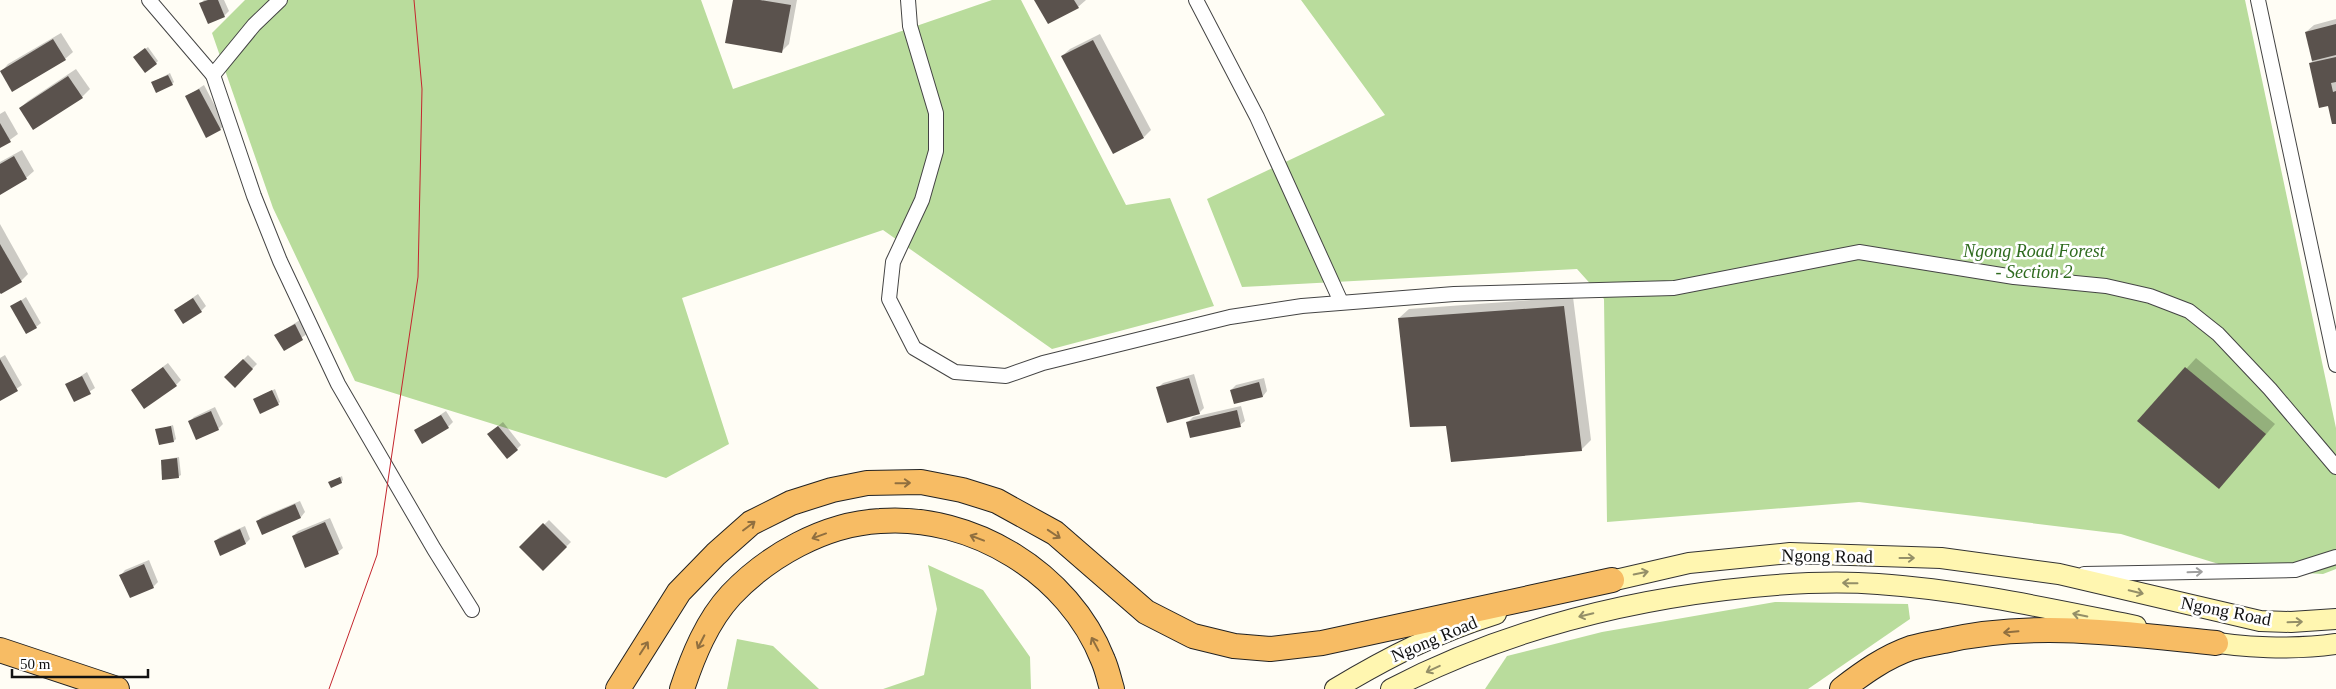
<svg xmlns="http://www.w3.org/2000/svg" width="2336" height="689" viewBox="0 0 2336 689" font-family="'Times New Roman',serif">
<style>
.forest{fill:#b9dc9c}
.shadow{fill:#0003}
.building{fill:#5a524d}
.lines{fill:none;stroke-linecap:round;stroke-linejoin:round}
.minor-casing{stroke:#444;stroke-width:16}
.secondary-casing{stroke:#333;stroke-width:22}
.trunk-casing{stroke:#222;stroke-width:26}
.minor{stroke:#fff;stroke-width:14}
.secondary{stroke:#fff6b0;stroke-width:20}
.trunk{stroke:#f7bc64;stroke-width:24}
.tram{stroke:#c4262e;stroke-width:1}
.oneway{stroke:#906f3f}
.oneway2{stroke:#948f68}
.oneway3{stroke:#a0a0a0}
.labels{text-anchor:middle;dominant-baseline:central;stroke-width:5;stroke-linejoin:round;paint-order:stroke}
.park-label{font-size:18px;font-style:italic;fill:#2f6b1f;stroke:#fff}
.street-label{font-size:18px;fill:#111;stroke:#fff}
</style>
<rect width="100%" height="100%" fill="#fffdf5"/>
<g class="forest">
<polygon points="245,0 701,0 733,89 992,0 1021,0 1126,205 1170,198 1214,306 1052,349 883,230 682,298 729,444 666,478 355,381 273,208 212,33"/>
<polygon points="1301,0 2245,0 2336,428 2336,569 2323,574 2235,569 2121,534 1859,502 1607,522 1604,299 1577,269 1242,287 1207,199 1385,115"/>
<polygon points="928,565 983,590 1030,657 1031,689 883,689 924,675 937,609"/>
<polygon points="1775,602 1908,604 1910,619 1808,689 1485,689 1507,656 1602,632"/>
<polygon points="737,639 773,646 819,689 727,689"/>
</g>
<g class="shadow">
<polygon points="204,0 224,0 229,11 224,16 201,3"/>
<polygon points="734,0 797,0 789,44 782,51"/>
<polygon points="1036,0 1086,0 1078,7"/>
<polygon points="2336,19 2336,122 2311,63 2313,60 2306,32 2314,25"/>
<polygon points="61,33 73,52 65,59 1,72 8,64"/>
<polygon points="1100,34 1151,130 1144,137 1062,56 1070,49"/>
<polygon points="148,47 158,61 156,63 137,56"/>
<polygon points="76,69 90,89 82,97 34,128 20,108 28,101"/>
<polygon points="170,73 174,82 172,84 153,82"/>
<polygon points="204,85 225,125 220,129 186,97"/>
<polygon points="5,111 18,134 0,147 0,114"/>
<polygon points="22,150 34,171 26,178 0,193 0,162"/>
<polygon points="0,224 28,274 21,281 0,290"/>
<polygon points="198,294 206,306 201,311 175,310"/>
<polygon points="26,297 41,323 36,327 12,307"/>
<polygon points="1573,297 1591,440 1581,450 1448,425 1399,318 1409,309"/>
<polygon points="300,320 307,334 284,349 276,335"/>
<polygon points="5,355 22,385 0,400 0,358"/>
<polygon points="248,355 257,364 235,386 226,377"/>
<polygon points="2196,358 2275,424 2228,478 2139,421"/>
<polygon points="168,363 181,380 176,385 132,390"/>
<polygon points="87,372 95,388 75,401 67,385"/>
<polygon points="1194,374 1204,408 1199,413 1158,388 1163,383"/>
<polygon points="1264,378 1267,391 1263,396 1235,403 1231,390 1236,385"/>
<polygon points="275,389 280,402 278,404 254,399"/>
<polygon points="1241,406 1245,421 1240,425 1188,422 1193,417"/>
<polygon points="215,407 223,424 218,429 189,422 194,417"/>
<polygon points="446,411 453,422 448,427 416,431"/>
<polygon points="503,422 521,445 517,449 488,434"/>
<polygon points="173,425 176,439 174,441 157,430"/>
<polygon points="179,457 181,475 178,477 162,460"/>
<polygon points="342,476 343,480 341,482 330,482"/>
<polygon points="300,501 305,512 301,517 262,533 257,522 262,517"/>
<polygon points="330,518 343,548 338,552 293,536 298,531"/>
<polygon points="549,520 571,542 543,569 521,547"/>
<polygon points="245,526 250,539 246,543 215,541 220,537"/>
<polygon points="149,560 158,582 153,587 121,575 125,570"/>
</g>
<g class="building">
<polygon points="208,0 218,0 225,17 208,24 199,3"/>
<polygon points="733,0 760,0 791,5 782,53 725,43"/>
<polygon points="1034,0 1074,0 1079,8 1048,24"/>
<polygon points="2336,24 2336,55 2312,61 2305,32"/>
<polygon points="53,39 66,60 12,92 0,71"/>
<polygon points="1093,40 1144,138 1113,154 1061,56"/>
<polygon points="145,48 157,64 145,73 133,57"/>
<polygon points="2336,57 2336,82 2331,83 2333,92 2336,91 2336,124 2332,124 2328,106 2319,108 2309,63"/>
<polygon points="168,75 173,85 156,93 151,82"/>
<polygon points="68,76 83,98 33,130 19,108"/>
<polygon points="199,89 221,130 206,138 185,96"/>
<polygon points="0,123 11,142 0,148"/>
<polygon points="14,156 27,179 0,195 0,164"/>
<polygon points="0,244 22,282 1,294 0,293"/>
<polygon points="193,298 202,312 183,324 174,310"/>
<polygon points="21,300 37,328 26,334 10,306"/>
<polygon points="1564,306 1582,451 1451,462 1446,426 1410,427 1398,318"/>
<polygon points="295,324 303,340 284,351 274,335"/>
<polygon points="0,359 18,391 0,401"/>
<polygon points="243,359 253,369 235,388 224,377"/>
<polygon points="163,367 177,386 144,409 131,390"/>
<polygon points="2185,367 2266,434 2219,489 2137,421"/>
<polygon points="82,376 91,394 74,402 65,384"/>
<polygon points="1189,378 1200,414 1167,423 1156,387"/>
<polygon points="1259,382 1263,397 1234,404 1230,390"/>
<polygon points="272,390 279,405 260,414 253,399"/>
<polygon points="1237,410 1241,427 1190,438 1186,422"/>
<polygon points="211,411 219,430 196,440 188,421"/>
<polygon points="441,415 449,428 422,444 414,430"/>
<polygon points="171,426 174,442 159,445 155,429"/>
<polygon points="498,426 518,450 507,459 487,434"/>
<polygon points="177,458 179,478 162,480 161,460"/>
<polygon points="340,477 342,483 331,488 328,482"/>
<polygon points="295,504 301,518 262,535 256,521"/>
<polygon points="325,522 339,554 305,568 292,536"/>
<polygon points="543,523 567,547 543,571 519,547"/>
<polygon points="240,529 246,544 220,556 214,541"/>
<polygon points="144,564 154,588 130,598 119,575"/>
</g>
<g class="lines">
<defs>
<g id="minor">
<polyline points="149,0 213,75"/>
<polyline points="280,0 254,25 213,75 254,196 280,261 338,384 434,549 472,610"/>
<polyline points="908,0 910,26 936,113 936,151 922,200 893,262 889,299 914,348 955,372 1006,376 1043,363 1230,317 1302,306 1454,294 1674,288 1859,252 2014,277 2106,286 2150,296 2189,311 2218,334 2270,389 2336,467"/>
<polyline points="1196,0 1257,117 1341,302"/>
<polyline points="2258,0 2336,365"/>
<polyline points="2084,574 2295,570 2336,557"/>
</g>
<g id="secondary">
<polyline points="1598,584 1689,563 1790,553 1941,558 2059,574 2260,621 2291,622 2336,619"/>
<path d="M2201 640C2241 648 2295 650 2336 644"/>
<path d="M1335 689C1390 656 1436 633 1496 614"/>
<path d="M1391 689C1495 635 1609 604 1725 590 1775 584 1827 580 1878 584 1965 590 2051 609 2136 626"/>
</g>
<g id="trunk">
<polyline points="0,650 117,689"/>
<polyline points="618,689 679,592 716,554 751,523 791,503 832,490 867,483 921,482 962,490 997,501 1055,533 1146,612 1193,636 1234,646 1270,649 1322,643 1612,580"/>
<path d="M682 689C693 656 707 621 731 595 768 556 824 524 880 521 972 514 1069 573 1103 660 1107 669 1109 679 1112 689"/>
<path d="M1842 689C1863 673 1885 657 1911 648 1921 645 1933 643 1944 641 2034 620 2126 634 2216 643"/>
</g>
</defs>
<use href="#minor" class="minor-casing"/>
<use href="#secondary" class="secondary-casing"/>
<use href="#trunk" class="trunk-casing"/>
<use href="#minor" class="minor"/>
<use href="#secondary" class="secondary"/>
<use href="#trunk" class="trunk"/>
<polyline class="tram" points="329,689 377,555 418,277 422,89 414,0"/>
</g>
<defs><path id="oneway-shaft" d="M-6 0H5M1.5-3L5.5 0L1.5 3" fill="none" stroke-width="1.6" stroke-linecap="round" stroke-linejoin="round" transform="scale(1.25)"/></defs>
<g class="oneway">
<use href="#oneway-shaft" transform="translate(903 483) rotate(-1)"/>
<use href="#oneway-shaft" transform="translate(749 526) rotate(-37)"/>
<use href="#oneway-shaft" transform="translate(1054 534) rotate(34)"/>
<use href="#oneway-shaft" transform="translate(819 536) rotate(160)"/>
<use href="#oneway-shaft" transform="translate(977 538) rotate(-159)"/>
<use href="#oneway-shaft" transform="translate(2011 632) rotate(175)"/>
<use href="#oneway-shaft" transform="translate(701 642) rotate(117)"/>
<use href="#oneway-shaft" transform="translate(1095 644) rotate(-118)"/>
<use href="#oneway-shaft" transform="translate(644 648) rotate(-57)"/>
</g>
<g class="oneway2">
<use href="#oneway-shaft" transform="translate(1907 558)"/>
<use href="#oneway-shaft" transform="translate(1641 573) rotate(-12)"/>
<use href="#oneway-shaft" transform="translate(1850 583) rotate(-179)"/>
<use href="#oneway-shaft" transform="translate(2136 592) rotate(13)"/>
<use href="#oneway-shaft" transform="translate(1586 615) rotate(167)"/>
<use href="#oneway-shaft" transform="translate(2080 615) rotate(-168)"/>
<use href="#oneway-shaft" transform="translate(2295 622) rotate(-2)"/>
<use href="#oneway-shaft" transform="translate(1433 669) rotate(155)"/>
</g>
<use class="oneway3" href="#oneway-shaft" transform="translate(2195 572) rotate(-2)"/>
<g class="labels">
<g class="park-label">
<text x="2034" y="251">Ngong Road Forest<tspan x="2034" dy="21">- Section 2</tspan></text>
</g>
<g class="street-label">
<text transform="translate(1827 556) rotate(1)">Ngong Road</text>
<text transform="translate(2226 611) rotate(11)">Ngong Road</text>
<text transform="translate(1434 639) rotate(-23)">Ngong Road</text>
</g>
</g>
<path d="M12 669v8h136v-8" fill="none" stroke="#111111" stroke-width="2.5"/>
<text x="20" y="669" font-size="15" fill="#111111" stroke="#ffffff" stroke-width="4" paint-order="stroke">50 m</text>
</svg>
